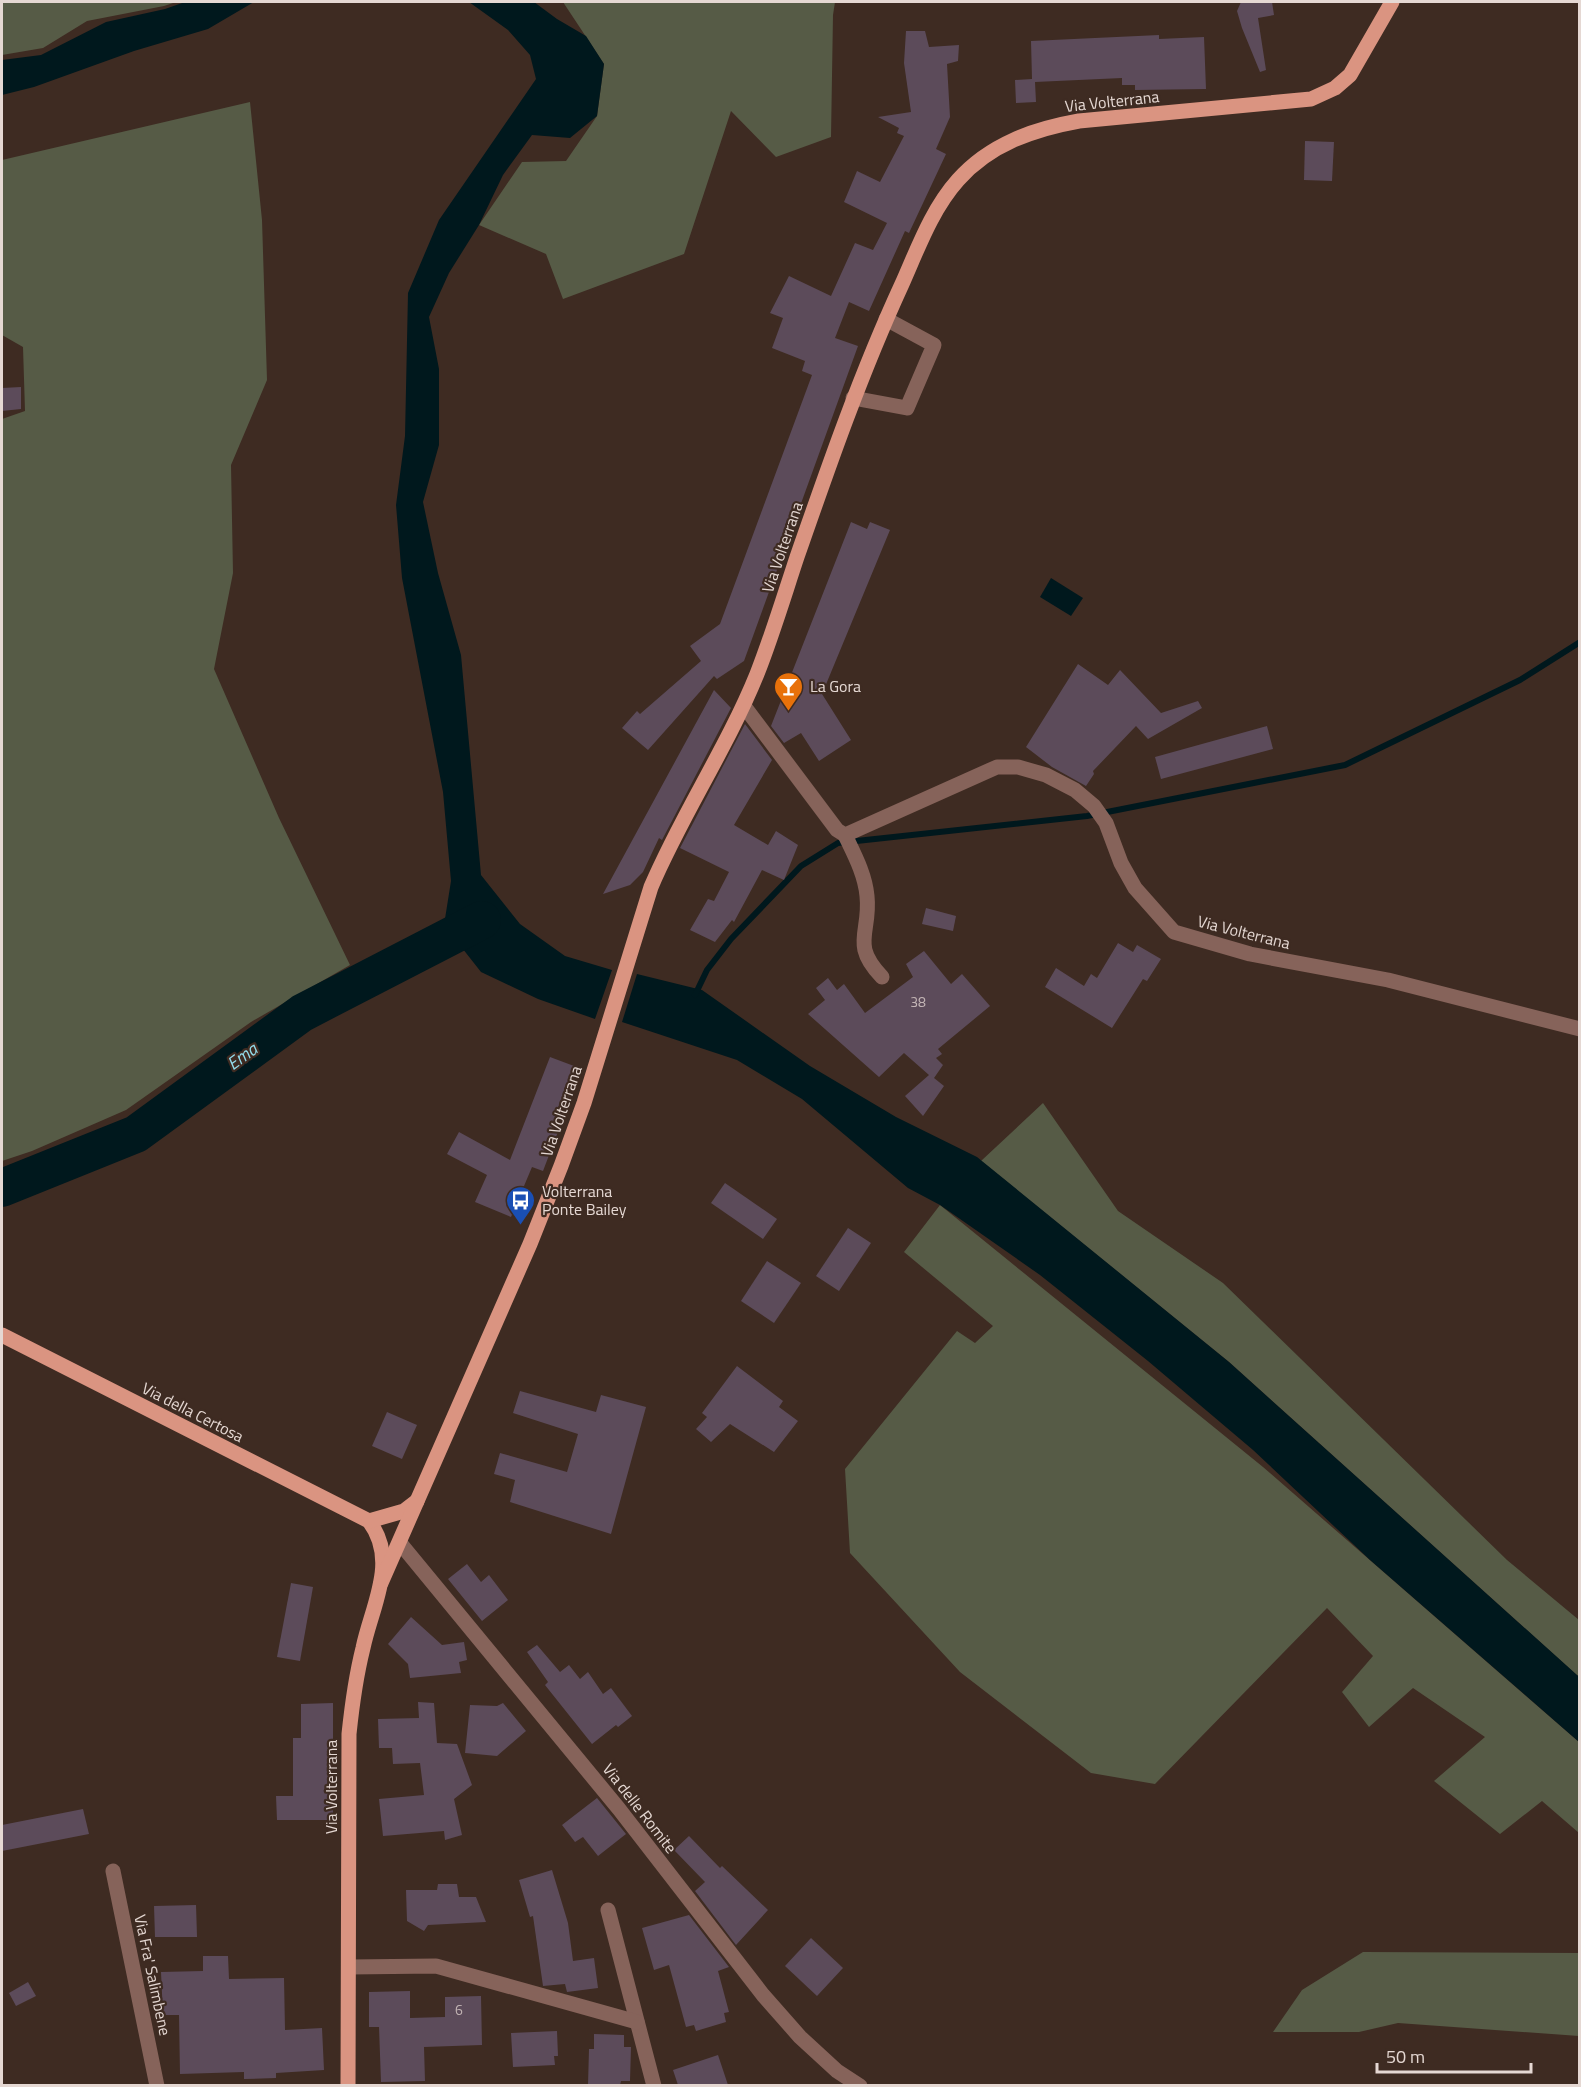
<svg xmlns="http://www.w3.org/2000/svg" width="1581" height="2087" viewBox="0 0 1581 2087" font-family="'Titillium Web',sans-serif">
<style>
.green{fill:#565b46}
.water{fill:#00181d}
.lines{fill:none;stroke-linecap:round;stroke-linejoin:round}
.stream{stroke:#00181d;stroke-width:6}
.river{stroke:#00181d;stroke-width:38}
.building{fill:#5c4b5a}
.minor{stroke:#86635a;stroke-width:15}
.major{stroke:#da9481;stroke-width:15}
.labels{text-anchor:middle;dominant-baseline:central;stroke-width:4.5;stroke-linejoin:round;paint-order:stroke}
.number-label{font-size:14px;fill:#c3b5b5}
.street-label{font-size:16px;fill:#e5d8d3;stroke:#3e2b22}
.poi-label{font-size:16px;fill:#e5d8d3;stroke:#3e2b22;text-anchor:start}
.water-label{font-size:18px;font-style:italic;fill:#93dceb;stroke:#3e2b22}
</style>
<rect width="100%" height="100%" fill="#3e2b22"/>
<g class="green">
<polygon points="2,2 176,2 164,6 87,21 43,48 2,55"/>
<polygon points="563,2 835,2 833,15 831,137 776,157 731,111 684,254 563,299 546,254 479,225 522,162 566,161 597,116 604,64"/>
<polygon points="250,102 262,220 267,380 231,465 233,573 214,669 279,818 350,965 251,1022 126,1110 32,1151 2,1161 2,419 25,411 23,347 2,335 2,160"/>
<polygon points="1043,1103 1118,1211 1223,1283 1507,1560 1579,1620 1579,1677 1229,1362 981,1161"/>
<polygon points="940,1205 1263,1467 1579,1742 1579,1833 1542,1801 1500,1834 1434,1781 1485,1737 1413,1688 1369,1727 1342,1692 1373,1656 1327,1608 1155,1784 1091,1773 960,1672 850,1553 845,1469 957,1331 975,1343 993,1326 904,1252"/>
<polygon points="1363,1952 1579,1953 1579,2036 1398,2023 1359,2032 1273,2032 1302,1990"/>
</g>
<g class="water">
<polygon points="185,2 254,2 208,29 134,51 34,87 2,95 2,60 41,55 106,22 165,9"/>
<polygon points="469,2 534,2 557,19 586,36 604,64 597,116 570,138 532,135 503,175 479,225 449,273 429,317 439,369 439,445 423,502 438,573 461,655 481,875 520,924 565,956 612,970 595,1019 538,999 481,972 444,925 451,881 443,792 402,578 396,505 405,436 408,293 439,220 536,79 530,55 508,30"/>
<polygon points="1051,578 1083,598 1071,616 1040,597"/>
<polygon points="637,974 702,990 810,1066 896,1117 977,1157 1229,1362 1577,1675 1580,1677 1579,1742 1370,1560 1253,1450 1148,1361 1040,1275 940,1205 908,1188 802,1099 737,1060 622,1022"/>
</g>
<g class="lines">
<polyline class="stream" points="695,995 707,970 731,939 801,866 838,843 1087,816 1345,765 1520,680 1580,642"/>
<polyline class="river" points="2,1188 136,1134 302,1013 482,920"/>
</g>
<g class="building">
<polygon points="1241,2 1272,2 1274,15 1258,18 1266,70 1260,72 1242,28 1237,11"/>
<polygon points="906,31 925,31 929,47 959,45 958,61 947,64 950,117 936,149 946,154 909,233 905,231 869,311 849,302 835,338 858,346 744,661 717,679 714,676 648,750 622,728 637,711 640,714 701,661 690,646 720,624 812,375 802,371 805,361 772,348 783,318 770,313 789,276 831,296 855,243 873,250 887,223 844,202 857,171 880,182 904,136 897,133 899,128 878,117 911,112 904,63"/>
<polygon points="1159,35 1159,39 1204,37 1206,89 1135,90 1135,85 1122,85 1122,78 1035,82 1036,102 1016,103 1015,80 1032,79 1031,41"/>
<polygon points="1305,141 1334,142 1332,181 1304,180"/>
<polygon points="21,387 21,409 2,411 2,388"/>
<polygon points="851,522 867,529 870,522 890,530 822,694 851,740 819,761 801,733 784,743 771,726"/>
<polygon points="1078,664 1108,685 1120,670 1161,713 1198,701 1202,708 1148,739 1136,726 1093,771 1094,774 1086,786 1052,767 1026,747"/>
<polygon points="714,690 731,708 662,840 659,838 643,872 630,885 603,894"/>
<polygon points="745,724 772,760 734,825 768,845 776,831 798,845 784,880 762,870 734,922 732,920 715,942 690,930 708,899 714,901 729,872 680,848"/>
<polygon points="1267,726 1273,749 1161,779 1155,757"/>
<polygon points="926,908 956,916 953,931 922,924"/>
<polygon points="1118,943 1133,952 1137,945 1161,959 1147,981 1143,979 1112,1028 1045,987 1056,968 1084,986 1091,974 1097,978"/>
<polygon points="924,951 951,984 962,974 990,1006 938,1049 942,1054 936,1058 943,1065 934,1078 944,1086 923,1116 905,1096 929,1075 904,1053 879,1077 808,1014 825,1000 816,988 828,978 837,990 844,984 865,1013 913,977 906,964"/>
<polygon points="550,1057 582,1069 543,1171 532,1167 511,1217 475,1202 487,1175 447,1154 459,1132 510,1160"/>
<polygon points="725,1183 777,1219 763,1239 711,1203"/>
<polygon points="848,1228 871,1243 839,1291 816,1276"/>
<polygon points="767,1261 801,1283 774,1323 741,1301"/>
<polygon points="737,1366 783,1401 779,1407 798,1421 774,1452 730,1424 711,1442 696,1429 707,1417 702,1413"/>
<polygon points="520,1391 596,1412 601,1395 646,1407 611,1534 510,1502 515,1480 494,1474 500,1453 567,1472 578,1434 513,1413"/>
<polygon points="387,1412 417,1425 402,1459 372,1446"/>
<polygon points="467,1564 481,1582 489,1575 508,1600 482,1621 448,1579"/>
<polygon points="291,1583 313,1587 300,1661 277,1657"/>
<polygon points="411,1617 442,1645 464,1642 467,1660 459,1662 461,1673 410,1678 408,1664 388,1644"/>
<polygon points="537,1645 560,1672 569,1665 580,1679 588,1672 603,1694 611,1688 632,1716 618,1727 616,1725 592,1744 545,1685 548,1682 527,1652"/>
<polygon points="418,1702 434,1703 437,1743 457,1744 472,1785 454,1799 462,1835 445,1840 444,1831 383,1836 379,1799 424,1795 420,1763 393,1764 392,1748 379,1748 378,1719 419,1718"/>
<polygon points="333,1703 333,1820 277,1820 276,1796 293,1796 293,1738 301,1738 301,1704"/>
<polygon points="503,1703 526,1731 497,1756 465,1753 470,1705 497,1706"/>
<polygon points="597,1798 626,1834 598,1856 583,1837 575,1842 562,1825"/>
<polygon points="83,1809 89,1834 2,1851 2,1825"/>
<polygon points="689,1836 720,1868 722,1866 768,1910 736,1945 695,1891 705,1882 674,1850"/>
<polygon points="552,1870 568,1923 573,1961 594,1958 598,1988 567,1992 565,1984 543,1986 533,1916 530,1917 519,1880"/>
<polygon points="438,1884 457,1884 459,1897 476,1897 486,1922 428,1925 424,1931 407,1921 406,1890 437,1890"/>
<polygon points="196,1905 197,1937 155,1937 154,1906"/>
<polygon points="689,1915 729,1967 718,1971 729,2012 724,2013 726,2022 696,2031 694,2025 686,2027 669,1965 654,1970 642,1928"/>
<polygon points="811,1938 843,1968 817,1996 785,1966"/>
<polygon points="203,1956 228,1956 229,1979 284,1978 285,2030 322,2028 324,2070 276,2073 276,2078 244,2079 244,2072 180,2074 179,2015 163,2015 161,1972 203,1971"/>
<polygon points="28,1982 36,1996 16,2006 9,1993"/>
<polygon points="410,1991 410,2018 445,2017 445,1997 481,1996 482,2045 424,2047 425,2081 381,2082 379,2027 369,2027 369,1992"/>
<polygon points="557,2031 558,2056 554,2056 555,2065 513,2067 511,2033"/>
<polygon points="594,2034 624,2035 624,2047 631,2047 630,2081 621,2081 620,2085 588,2085 589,2049 594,2049"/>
<polygon points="718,2055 728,2085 678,2085 673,2070"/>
</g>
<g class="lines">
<g class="minor">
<polyline points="853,398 907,408 934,345 886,319"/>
<polyline points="744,706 837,830 845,835 997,767 1018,767 1046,775 1075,790 1094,806 1106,823 1121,863 1135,888 1174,932 1250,954 1388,980 1580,1029"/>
<path d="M845 835C854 854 865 874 867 896 871 933 850 944 882 977"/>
<polyline points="400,1543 619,1809 763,1995 800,2037 837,2071 860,2086"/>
<polyline points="113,1871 157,2086"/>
<polyline points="608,1910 654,2086"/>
<polyline points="349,1967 436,1966 637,2022"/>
</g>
<g class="major">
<path d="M2 1335 369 1521C399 1561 372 1605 363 1648 356 1676 352 1705 349 1734L348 2086"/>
<polyline points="369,1521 404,1511 417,1501"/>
<path d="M381 1583 530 1244 561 1166 584 1103 651 887C682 814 727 748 757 674 772 636 784 596 797 557 829 465 861 373 902 284 918 248 932 209 958 180 990 144 1034 129 1079 121L1311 99 1335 88 1350 75 1392 2"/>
</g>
</g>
<defs>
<symbol id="bar-pin" viewBox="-11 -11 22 30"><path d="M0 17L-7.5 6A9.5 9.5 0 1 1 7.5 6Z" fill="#e8710a" stroke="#3e2b22"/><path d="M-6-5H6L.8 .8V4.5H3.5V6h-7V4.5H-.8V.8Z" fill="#fff"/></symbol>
<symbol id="bus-pin" viewBox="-11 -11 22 30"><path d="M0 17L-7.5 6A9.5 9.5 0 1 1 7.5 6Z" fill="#1a4fb4" stroke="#3e2b22"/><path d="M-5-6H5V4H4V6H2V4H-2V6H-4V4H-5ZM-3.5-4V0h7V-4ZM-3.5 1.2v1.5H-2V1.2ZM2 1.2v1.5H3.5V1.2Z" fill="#fff"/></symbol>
</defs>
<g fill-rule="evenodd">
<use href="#bar-pin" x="772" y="670" width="33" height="45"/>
<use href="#bus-pin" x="504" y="1184" width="33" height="45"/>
</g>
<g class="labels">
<g class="number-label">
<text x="918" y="1001">38</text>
<text x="459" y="2009">6</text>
</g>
<g class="street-label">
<text transform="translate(1112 101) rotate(-6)">Via Volterrana</text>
<text transform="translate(782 547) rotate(-71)">Via Volterrana</text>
<text transform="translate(1244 932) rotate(14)">Via Volterrana</text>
<text transform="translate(561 1111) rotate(-71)">Via Volterrana</text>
<text transform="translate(193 1412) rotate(27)">Via della Certosa</text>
<text transform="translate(331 1787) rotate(-90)">Via Volterrana</text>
<text transform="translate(640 1808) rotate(52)">Via delle Romite</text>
<text transform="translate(153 1975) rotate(78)">Via Fra' Salimbene</text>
</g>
<g class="poi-label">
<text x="810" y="686">La Gora</text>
<text x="542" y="1191">Volterrana<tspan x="542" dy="18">Ponte Bailey</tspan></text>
</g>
<g class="water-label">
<text transform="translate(242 1056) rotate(-36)">Ema</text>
</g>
</g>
<rect width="1581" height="2087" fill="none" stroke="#e5d8d3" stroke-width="6"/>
<path d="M1377 2063v9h154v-9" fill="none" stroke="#e5d8d3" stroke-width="3"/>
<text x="1386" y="2063" font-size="18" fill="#e5d8d3" stroke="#3e2b22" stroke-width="4.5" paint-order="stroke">50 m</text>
</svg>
